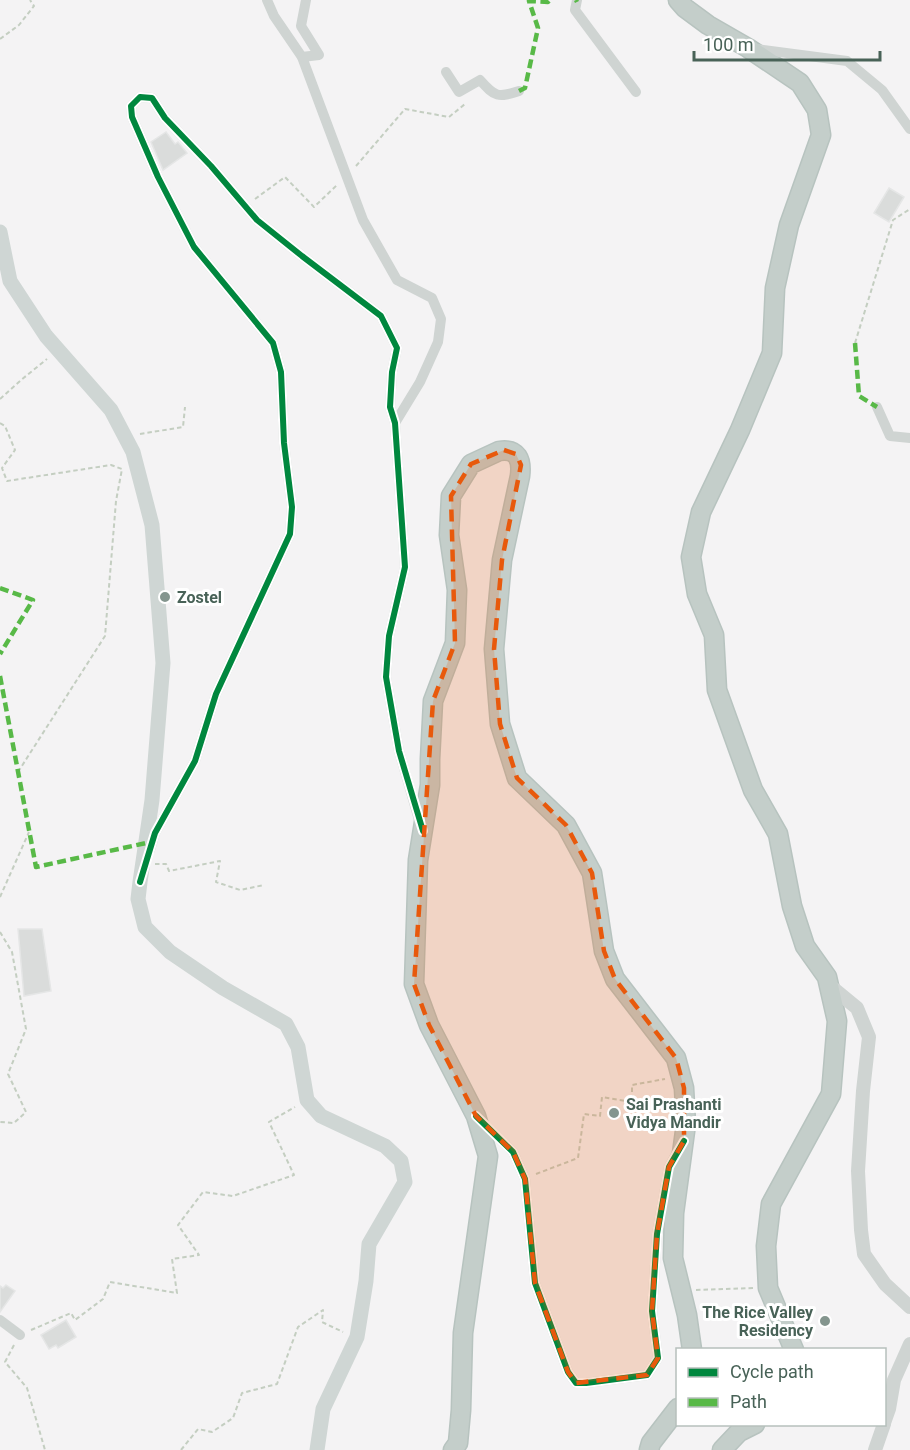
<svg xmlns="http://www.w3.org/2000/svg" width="910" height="1450" viewBox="0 0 910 1450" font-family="Roboto,sans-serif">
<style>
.building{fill:#dadcdb;stroke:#e5e6e6;stroke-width:1.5}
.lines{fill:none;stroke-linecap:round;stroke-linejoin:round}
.trunk-casing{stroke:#b7c3bf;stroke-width:21}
.path{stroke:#c4cec1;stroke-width:2;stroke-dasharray:4.5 3;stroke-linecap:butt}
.minor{stroke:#cfd4d2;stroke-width:10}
.tertiary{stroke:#cfd4d2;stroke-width:14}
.secondary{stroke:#cfd6d4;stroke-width:15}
.trunk{stroke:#c4ceca;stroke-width:18}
.quiet{stroke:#58b947;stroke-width:4.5;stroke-dasharray:9 4.5;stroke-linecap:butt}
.cycleway-casing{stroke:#fff;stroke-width:10}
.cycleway{stroke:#00873e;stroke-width:6}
.marked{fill:#e8590c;fill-opacity:0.2;stroke:#e8590c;stroke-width:4.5;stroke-dasharray:12 8;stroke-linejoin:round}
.poi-dot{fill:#84958e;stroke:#fff;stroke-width:2}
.labels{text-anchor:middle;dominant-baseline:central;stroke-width:6;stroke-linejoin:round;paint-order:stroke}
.poi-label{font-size:16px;font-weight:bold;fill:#486257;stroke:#fff;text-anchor:start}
</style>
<rect width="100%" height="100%" fill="#f4f3f4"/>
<g class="building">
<polygon points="166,132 175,144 178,142 187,153 163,170 151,142"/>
<polygon points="889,188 904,197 889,222 874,213"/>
<polygon points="18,929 42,929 51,991 24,996"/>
<polygon points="6,1285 15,1291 0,1312 0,1286 3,1288"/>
<polygon points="66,1320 76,1337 58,1348 56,1345 49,1349 41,1335"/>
</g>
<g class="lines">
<defs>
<g id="trunk">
<polyline points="678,0 685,8 708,25 748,48 800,83 817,110 821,135 789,225 775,288 772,353 740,430 701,512 691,557 697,594 714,635 717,690 753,790 778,834 792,906 805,946 827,977 837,1021 831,1094 771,1204 766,1246 768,1288 794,1350"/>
<path d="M453 1450 458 1443 461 1410 463 1333 488 1156 476 1116 429 1025 414 984 418 860 430 785V759L433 701 455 643 457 590 449 535 451 496 471 464 499 451C518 448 522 460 520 476L502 560 494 649 500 724 517 778 566 825 592 873 604 951 615 979 676 1058 684 1088 686 1124 674 1213 673 1258 687 1315 692 1350"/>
<polyline points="649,1450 651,1443 678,1408"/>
<polyline points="722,1450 739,1432 755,1424"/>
</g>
</defs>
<use href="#trunk" class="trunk-casing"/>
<g class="path">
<polyline points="0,39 19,25 34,6 30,0"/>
<polyline points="356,166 405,109 449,117 465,104 464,103"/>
<polyline points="255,199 285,177 314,207 337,185"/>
<polyline points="855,343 893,220 910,209"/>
<polyline points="0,399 21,380 47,359"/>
<polyline points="0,423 5,426 15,450 2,468 7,481 111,465 122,469"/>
<polyline points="140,434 183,427 185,407"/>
<polyline points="18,772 105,636 116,501 122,469"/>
<polyline points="155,864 166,864 169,871 220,861 216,882 240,890 264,885"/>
<polyline points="0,897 29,832"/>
<polyline points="0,932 12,952 26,1029 8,1074 26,1112 14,1123 0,1122"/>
<polyline points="536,1174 578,1158 584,1114 600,1116 602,1097 632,1102 632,1085 665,1079"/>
<polyline points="696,1290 753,1288"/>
<polyline points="31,1330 71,1313 75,1320 103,1299 110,1282 177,1293 172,1259 199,1255 178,1225 203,1192 233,1196 294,1175 269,1122 295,1107"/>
<polyline points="14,1345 5,1362 27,1388 45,1450"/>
<polyline points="181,1450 198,1429 212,1432 233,1418 242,1393 277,1384 298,1327 323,1310 322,1322 343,1332"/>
</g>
<g class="minor">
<polyline points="267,0 274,16 302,57 363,220 397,280 432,298 441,319 438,342 420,382 395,423"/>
<polyline points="577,0 575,10 636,92"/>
<polyline points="756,49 847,61 882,90 910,129"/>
<polyline points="302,57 319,55 301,26 306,0"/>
<path d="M446 72 459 92 480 80C495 97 498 98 519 91"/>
<polyline points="877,407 890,436 910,438"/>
<polyline points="150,850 155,833 195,761 216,694 290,534 292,507 284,443 281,372 273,343 194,247 158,177 132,117 131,106 140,97 152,98 165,118 211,166 257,220 302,256 381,316 397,348 392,372 390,407 395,423 405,567 389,636 386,677 399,751 420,823"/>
<polyline points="480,1120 513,1152 525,1179 535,1283 568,1372 576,1383 586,1383 647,1375 658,1358 652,1311 657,1234 669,1167 679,1149"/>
<polyline points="0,1320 20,1335"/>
</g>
<g class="tertiary">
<polyline points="829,985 857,1008 869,1037 863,1091 858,1171 861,1230 864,1254 885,1284 910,1307"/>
<polyline points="884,1423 889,1409 894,1380 910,1344"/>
<polyline points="875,1450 884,1424"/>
</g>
<polyline class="secondary" points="0,232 10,281 46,336 111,410 133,452 152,525 163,663 152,800 140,882 138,899 145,927 170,952 223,988 286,1024 298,1047 307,1100 321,1116 385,1146 401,1161 405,1182 369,1244 366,1281 357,1337 323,1409 317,1450"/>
<use href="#trunk" class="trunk"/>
<g class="quiet">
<polyline points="576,0 577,2"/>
<polyline points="519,91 525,88 538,28 529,1 548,2 550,0"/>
<polyline points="855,343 859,396 877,407"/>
<polyline points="0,588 33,600 0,654"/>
<polyline points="0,676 36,867 146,843"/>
</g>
<defs>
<g id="cycleway">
<polyline points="140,882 155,833 195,761 216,694 290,534 292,507 284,443 281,372 273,343 194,247 158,177 132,117 131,106 140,97 152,98 165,118 211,166 257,220 302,256 381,316 397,348 392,372 390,407 395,423 405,567 389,636 386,677 399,751 423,831"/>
<polyline points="476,1116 513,1152 525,1179 535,1283 568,1372 576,1383 586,1383 647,1375 658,1358 652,1311 657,1234 669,1167 684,1141"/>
</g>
</defs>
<use href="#cycleway" class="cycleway-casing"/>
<use href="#cycleway" class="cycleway"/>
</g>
<path class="marked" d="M504 450 516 454 521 465 502 560 494 649 500 724 517 778 566 825 592 873 604 951 615 979 676 1058 684 1088V1141L669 1167 657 1234 652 1311 658 1358 647 1375 576 1383 568 1372 535 1283 525 1179 513 1152 476 1116 429 1025 414 984 433 701 455 643 451 496 471 464Z"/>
<g class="poi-dot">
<circle cx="165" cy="597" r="6"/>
<circle cx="614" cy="1113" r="6"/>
<circle cx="825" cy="1321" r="6"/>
</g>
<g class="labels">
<g class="poi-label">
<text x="177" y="597">Zostel</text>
<text x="626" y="1104">Sai Prashanti<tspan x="626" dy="18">Vidya Mandir</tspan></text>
<text x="813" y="1312" text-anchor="end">The Rice Valley<tspan x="813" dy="18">Residency</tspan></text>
</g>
</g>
<rect x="676" y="1348" width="210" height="78" fill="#ffffff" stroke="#b6c0bc" stroke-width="1.5"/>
<rect x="688" y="1368" width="30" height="9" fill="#00873e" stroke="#b6c0bc" stroke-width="1.5"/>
<text x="730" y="1378" font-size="18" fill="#486257">Cycle path</text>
<rect x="688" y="1398" width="30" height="9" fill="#58b947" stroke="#b6c0bc" stroke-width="1.5"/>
<text x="730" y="1408" font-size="18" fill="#486257">Path</text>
<path d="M694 51v9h186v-9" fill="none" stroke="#486257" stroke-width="3"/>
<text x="703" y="51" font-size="18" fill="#486257" stroke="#ffffff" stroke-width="4.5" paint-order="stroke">100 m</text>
</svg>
